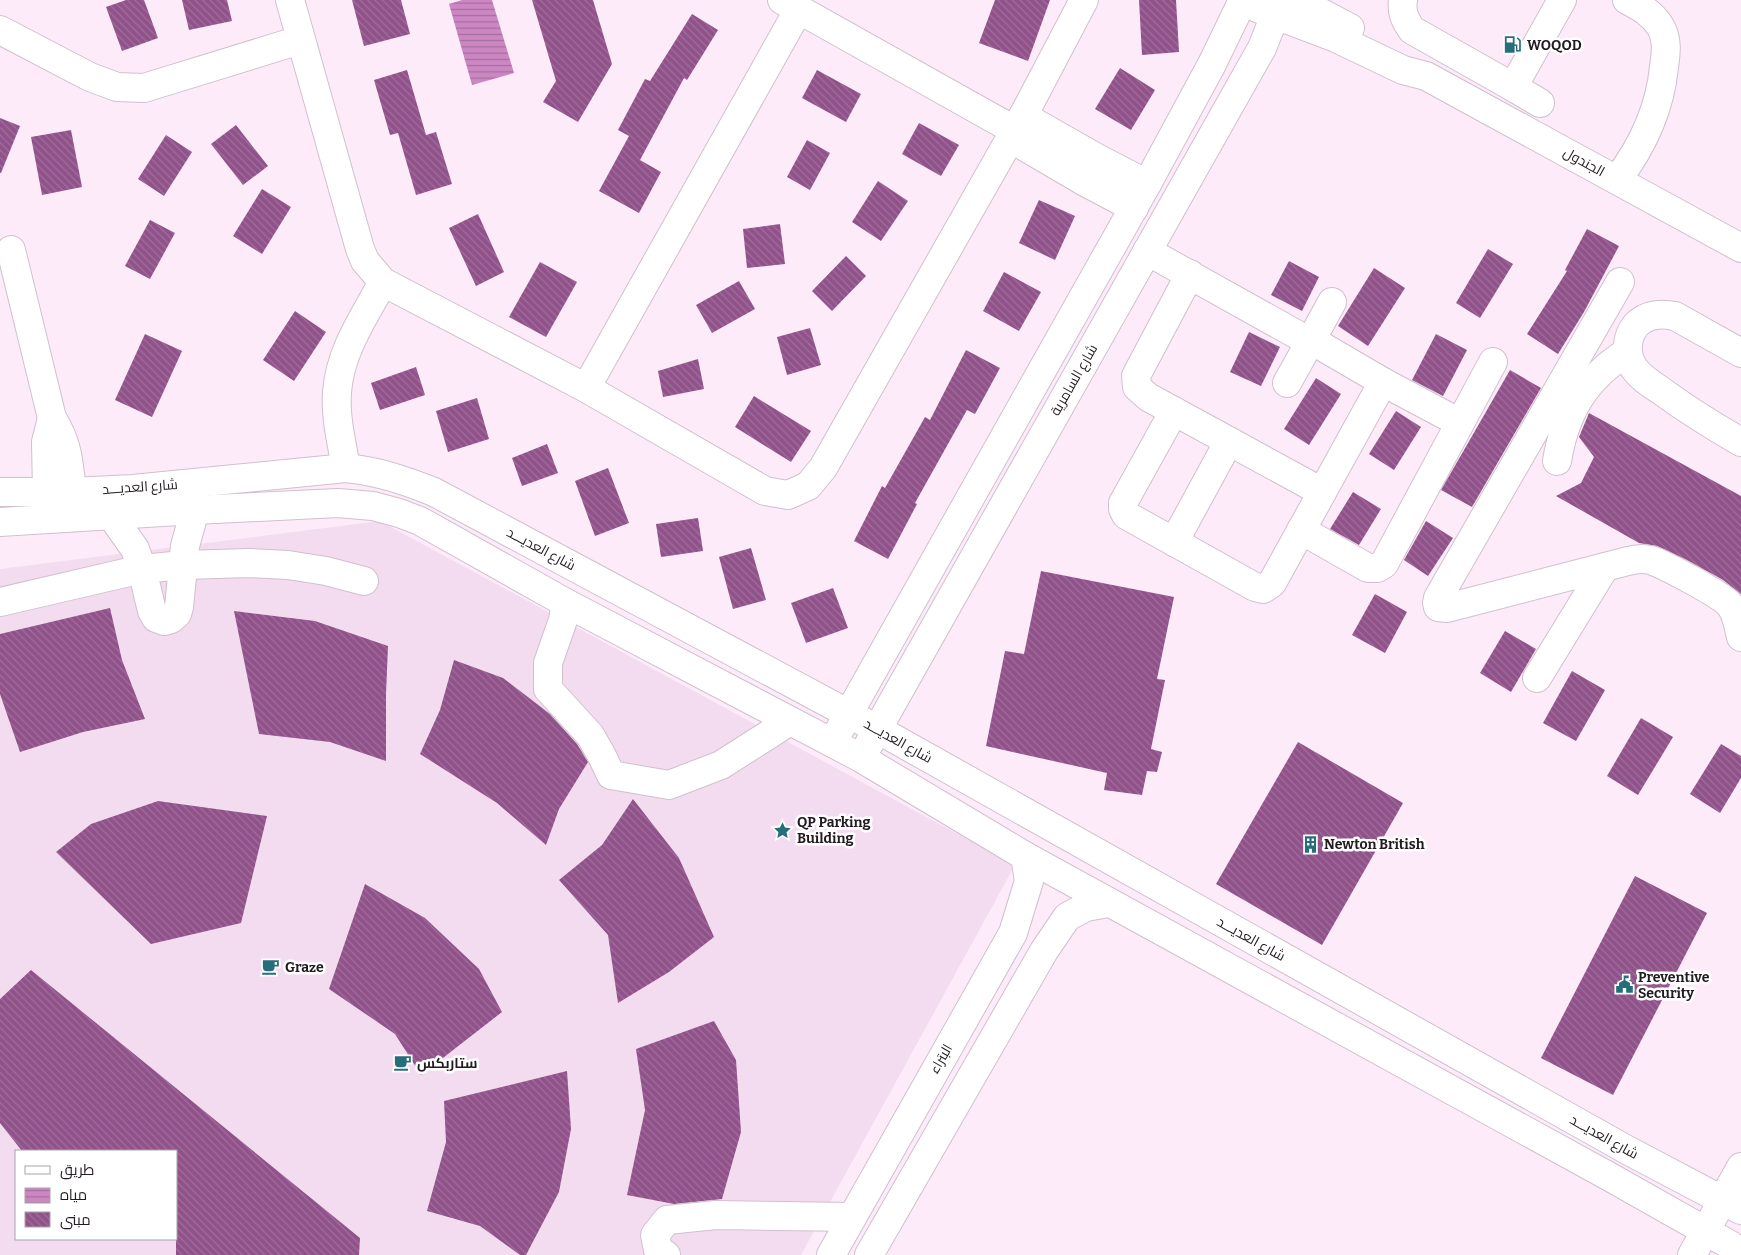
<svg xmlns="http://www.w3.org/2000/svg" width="1741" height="1255" viewBox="0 0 1741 1255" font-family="Bitter,Cairo,serif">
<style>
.built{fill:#f4dcf0;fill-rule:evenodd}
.water{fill:url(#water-rules)}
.building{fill:url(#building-back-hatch)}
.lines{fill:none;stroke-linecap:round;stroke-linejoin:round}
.minor-casing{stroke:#d0c0cd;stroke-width:30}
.minor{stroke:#fff;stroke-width:28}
.labels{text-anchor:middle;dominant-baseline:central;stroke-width:5;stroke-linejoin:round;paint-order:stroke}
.poi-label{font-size:14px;font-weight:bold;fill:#221c22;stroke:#fff;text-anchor:start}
.street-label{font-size:14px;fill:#221c22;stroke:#fff}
</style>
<defs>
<pattern id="water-rules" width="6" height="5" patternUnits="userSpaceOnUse" patternTransform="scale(1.25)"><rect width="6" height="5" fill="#cc87c3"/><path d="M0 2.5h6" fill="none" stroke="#a56e9e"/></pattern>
<pattern id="building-back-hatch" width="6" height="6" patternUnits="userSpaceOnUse" patternTransform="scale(1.25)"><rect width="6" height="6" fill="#91518a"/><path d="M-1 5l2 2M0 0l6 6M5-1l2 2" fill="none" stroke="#9e7199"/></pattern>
</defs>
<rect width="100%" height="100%" fill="#fdebfa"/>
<path class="built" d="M380 521 1015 865 801 1255H0V569ZM16 1151H176V1239H16Z"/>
<polygon class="water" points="462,0 492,0 514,73 472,85 449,4"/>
<g class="building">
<polygon points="126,0 144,0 158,38 122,51 106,7"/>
<polygon points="182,0 227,0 232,21 189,30"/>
<polygon points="352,0 401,0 410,34 364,46"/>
<polygon points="532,0 593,0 612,64 578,122 543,102 556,81"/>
<polygon points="995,0 1050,0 1028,61 979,43"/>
<polygon points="1139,0 1176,0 1179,52 1142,55"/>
<polygon points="692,14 718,30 687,80 684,78 640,160 661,172 639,213 599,191 629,136 618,130 645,79 650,81"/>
<polygon points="1120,68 1155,90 1131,130 1095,109"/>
<polygon points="407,70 426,135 436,132 452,184 416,195 398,133 390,135 374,80"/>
<polygon points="817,70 861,94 846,122 802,98"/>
<polygon points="0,118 20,126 1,173 0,173"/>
<polygon points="919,123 959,145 941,176 902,154"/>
<polygon points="236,125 268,166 243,185 211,144"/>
<polygon points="71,130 82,187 42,195 31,137"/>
<polygon points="166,135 192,152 164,196 138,179"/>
<polygon points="807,140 830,153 810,190 787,177"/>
<polygon points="878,181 908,201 881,241 852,222"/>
<polygon points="262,189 291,207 262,254 233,236"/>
<polygon points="1039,200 1075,216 1055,260 1019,243"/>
<polygon points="478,214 504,272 476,286 449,228"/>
<polygon points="150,220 175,233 150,279 125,266"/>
<polygon points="780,224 785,264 747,268 743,229"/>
<polygon points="1587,229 1619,246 1584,312 1558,354 1527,334 1567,271 1565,270"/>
<polygon points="1488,249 1513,264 1480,318 1456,303"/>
<polygon points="846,256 866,276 832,311 812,291"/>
<polygon points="1289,261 1319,277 1302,311 1271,295"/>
<polygon points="540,262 577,282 546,337 509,317"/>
<polygon points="1374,268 1405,288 1368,346 1338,326"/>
<polygon points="1004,272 1041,292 1019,331 983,311"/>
<polygon points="739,281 755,309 712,333 696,305"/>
<polygon points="295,311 326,332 294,381 263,360"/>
<polygon points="810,328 821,365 787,375 777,337"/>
<polygon points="1249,332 1280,347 1261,386 1230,372"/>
<polygon points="145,334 182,351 152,417 115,400"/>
<polygon points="1436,334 1467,350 1443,396 1412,380"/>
<polygon points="966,350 1000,368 975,414 967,410 915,503 917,504 888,559 854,541 882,486 885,488 925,417 930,420"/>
<polygon points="698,359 704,389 663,397 658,371"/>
<polygon points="416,367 425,395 380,410 371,383"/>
<polygon points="1510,370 1541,388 1472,507 1441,490"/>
<polygon points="1316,378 1341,394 1309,445 1284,429"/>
<polygon points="754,396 811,431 791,462 735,427"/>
<polygon points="477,398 489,439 448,452 436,411"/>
<polygon points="1396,411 1421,427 1394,470 1369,454"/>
<polygon points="1589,413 1741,496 1741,594 1723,580 1687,560 1657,546 1639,543 1556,496 1581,483 1594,457 1579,437"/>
<polygon points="547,444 558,473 522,486 512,458"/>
<polygon points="608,468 629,523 595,536 575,481"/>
<polygon points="1353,492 1381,509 1359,545 1330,529"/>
<polygon points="698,518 703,551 661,557 656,524"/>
<polygon points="1426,521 1453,538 1428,576 1404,560"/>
<polygon points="751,548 766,600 733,609 719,557"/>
<polygon points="1041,571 1174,597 1157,679 1165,680 1151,749 1162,752 1157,772 1147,771 1142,795 1104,790 1107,773 986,746 1005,651 1024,654"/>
<polygon points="833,588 848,628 806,643 791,603"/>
<polygon points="1375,594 1407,612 1385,653 1352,635"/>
<polygon points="110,608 122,660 145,719 83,732 20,752 0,694 0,634"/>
<polygon points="234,611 315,621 388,646 386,694 386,761 330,742 259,734"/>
<polygon points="1505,631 1536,649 1511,692 1480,673"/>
<polygon points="454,660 503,678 550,714 577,744 588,762 559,809 546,845 497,803 420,754 440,710"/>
<polygon points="1572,671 1605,690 1576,741 1543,723"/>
<polygon points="1641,718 1673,737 1638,795 1607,776"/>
<polygon points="1298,742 1403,803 1322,945 1216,884"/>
<polygon points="1721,744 1741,756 1741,778 1720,813 1690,794"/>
<polygon points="633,799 679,858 714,937 669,972 618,1003 608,935 559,880 602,845"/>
<polygon points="158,801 267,816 241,923 151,944 56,852 91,824"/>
<polygon points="1635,876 1707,913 1613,1095 1541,1058"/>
<polygon points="365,884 425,918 479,969 502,1012 421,1075 395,1034 329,989"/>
<polygon points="31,970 360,1238 359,1255 176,1255 176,1151 22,1151 0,1123 0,999"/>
<polygon points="714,1021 736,1060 741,1132 722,1199 674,1204 627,1195 645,1110 636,1049"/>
<polygon points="567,1071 571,1129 559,1192 526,1255 520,1255 480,1226 427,1211 446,1142 444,1101"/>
</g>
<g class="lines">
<defs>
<g id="minor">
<polyline points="290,0 360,249 365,261 383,282 586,388 765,491 788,495 808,486 823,468 1023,116 1084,0"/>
<polyline points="782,0 1014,130"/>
<polyline points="1297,0 1350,28"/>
<path d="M1403 0C1401 12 1405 20 1412 30L1513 87 1562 0"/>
<polyline points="1257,8 1336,38 1403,70 1426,76 1741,248"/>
<polyline points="0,30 90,77 117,87 144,88 300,40"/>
<polyline points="1513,87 1540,103"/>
<polyline points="1023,116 1097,158 1147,184"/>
<polyline points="1010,138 1085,182 1134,208"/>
<path d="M1617 180C1642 147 1660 109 1664 67 1666 53 1668 39 1660 26 1652 13 1640 7 1627 0"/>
<path d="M11 250 52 418C68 443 69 463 72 492"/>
<polyline points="1147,251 1303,338"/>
<polyline points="1190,274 1138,372 1136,376 1137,387 1148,397 1322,492"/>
<path d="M1620 282 1438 598 1437 603 1438 607 1447 608 1628 561C1635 559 1643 558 1651 560 1665 565 1720 594 1729 604 1737 613 1738 626 1741 637"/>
<polyline points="1314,335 1332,302"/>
<polyline points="1318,344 1383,382 1460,423"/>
<path d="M1741 353 1675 316C1660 313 1647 314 1636 325 1626 337 1625 355 1634 368 1640 377 1651 384 1660 390 1686 409 1713 426 1741 442"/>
<polyline points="1287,383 1306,349"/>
<polyline points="586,388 799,9"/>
<polyline points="1174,411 1123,503 1123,509 1126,515 1255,587 1263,589 1272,583 1383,382"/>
<path d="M1557 461C1565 412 1585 379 1627 352"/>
<path d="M346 468C342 444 335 417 337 392 340 351 364 317 383 282"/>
<polyline points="47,491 46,442 52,418"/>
<path d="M0 492H72L133 489 346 468C377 471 404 480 434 492L877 729 1629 1151 1741 1210"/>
<polyline points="111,515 135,549 142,569 152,611 156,618 164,621 171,619 177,614 179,607 185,546 195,510"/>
<polyline points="0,522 195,510 338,503 373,506 399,513 420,521 566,603 861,758 1025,856 1610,1177 1732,1246"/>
<polyline points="1301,530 1368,568 1377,568 1384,564 1493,362"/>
<polyline points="1174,542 1229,441"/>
<polyline points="0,602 142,569 183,565 249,563 288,565 326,571 364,581"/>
<polyline points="566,603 563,620 548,663 548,689 590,735 602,756 611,775 669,785 721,765 790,721"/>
<polyline points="1537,678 1605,567"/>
<polyline points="840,729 1147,184 1212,64 1243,0"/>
<polyline points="869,744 1262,48 1281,0"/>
<polyline points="666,1255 658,1250 655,1235 667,1220 716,1215 852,1217"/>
<polyline points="831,1255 1013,933 1029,881 1025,856"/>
<polyline points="869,1255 1044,951 1067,917 1086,907 1108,903"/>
<polyline points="1692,1255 1741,1167"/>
</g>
</defs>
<use href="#minor" class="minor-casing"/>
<use href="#minor" class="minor"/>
</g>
<defs>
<symbol id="fuel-bare" viewBox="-9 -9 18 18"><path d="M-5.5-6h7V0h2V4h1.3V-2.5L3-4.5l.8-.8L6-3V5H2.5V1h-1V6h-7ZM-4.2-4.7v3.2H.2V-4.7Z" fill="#266e7a" stroke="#fff" stroke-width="2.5" paint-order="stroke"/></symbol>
<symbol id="sight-bare" viewBox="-9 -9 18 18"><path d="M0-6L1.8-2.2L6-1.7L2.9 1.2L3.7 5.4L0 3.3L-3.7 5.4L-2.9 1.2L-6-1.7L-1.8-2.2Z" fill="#266e7a" stroke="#fff" stroke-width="2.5" paint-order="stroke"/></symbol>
<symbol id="building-bare" viewBox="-9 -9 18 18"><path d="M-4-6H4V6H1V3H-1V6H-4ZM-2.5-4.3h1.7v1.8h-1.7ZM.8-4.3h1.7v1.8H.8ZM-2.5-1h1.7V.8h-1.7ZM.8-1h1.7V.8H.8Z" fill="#266e7a" stroke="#fff" stroke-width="2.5" paint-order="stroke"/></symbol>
<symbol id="cafe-bare" viewBox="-9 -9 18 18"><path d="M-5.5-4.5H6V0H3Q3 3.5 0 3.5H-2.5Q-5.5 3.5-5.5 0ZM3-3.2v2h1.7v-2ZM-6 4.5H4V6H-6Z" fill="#266e7a" stroke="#fff" stroke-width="2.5" paint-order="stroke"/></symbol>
<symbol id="civic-bare" viewBox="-9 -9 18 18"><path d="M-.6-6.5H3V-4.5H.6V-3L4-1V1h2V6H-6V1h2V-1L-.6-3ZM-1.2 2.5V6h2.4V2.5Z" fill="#266e7a" stroke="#fff" stroke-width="2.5" paint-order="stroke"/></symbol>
</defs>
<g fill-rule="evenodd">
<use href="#fuel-bare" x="1500" y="32" width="25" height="25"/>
<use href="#sight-bare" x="770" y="818" width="25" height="25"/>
<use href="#building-bare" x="1298" y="832" width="25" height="25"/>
<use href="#cafe-bare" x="258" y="954" width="25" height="25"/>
<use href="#civic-bare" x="1612" y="972" width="25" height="25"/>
<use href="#cafe-bare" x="390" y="1050" width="25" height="25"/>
</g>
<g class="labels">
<g class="poi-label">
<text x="1527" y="45">WOQOD</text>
<text x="797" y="822">QP Parking<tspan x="797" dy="16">Building</tspan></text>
<text x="1324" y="844">Newton British</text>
<text x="285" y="967">Graze</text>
<text x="1638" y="977">Preventive<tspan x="1638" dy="16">Security</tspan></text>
<text x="417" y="1063">ستاربكس</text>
</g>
<g class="street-label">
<text transform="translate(1584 162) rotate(29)">الجندول</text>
<text transform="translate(1074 380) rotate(-60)">شارع السامرية</text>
<text transform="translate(140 487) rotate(-4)">شارع العديـــد</text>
<text transform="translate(541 549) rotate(28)">شارع العديـــد</text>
<text transform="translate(898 741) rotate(29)">شارع العديـــد</text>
<text transform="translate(1251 939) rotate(29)">شارع العديـــد</text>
<text transform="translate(941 1059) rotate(-60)">البتراء</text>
<text transform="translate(1604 1137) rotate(29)">شارع العديـــد</text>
</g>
</g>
<rect x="15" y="1150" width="162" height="90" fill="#ffffff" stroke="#a7a4a7"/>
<rect x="25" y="1166" width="25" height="8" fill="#ffffff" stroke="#a7a4a7"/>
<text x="60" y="1175" font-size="15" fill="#221c22">طريق</text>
<rect x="25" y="1188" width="25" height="15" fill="url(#water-rules)" stroke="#a7a4a7"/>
<text x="60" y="1200" font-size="15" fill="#221c22">مياه</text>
<rect x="25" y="1212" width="25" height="15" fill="url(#building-back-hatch)" stroke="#a7a4a7"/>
<text x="60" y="1225" font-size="15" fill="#221c22">مبنى</text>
</svg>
